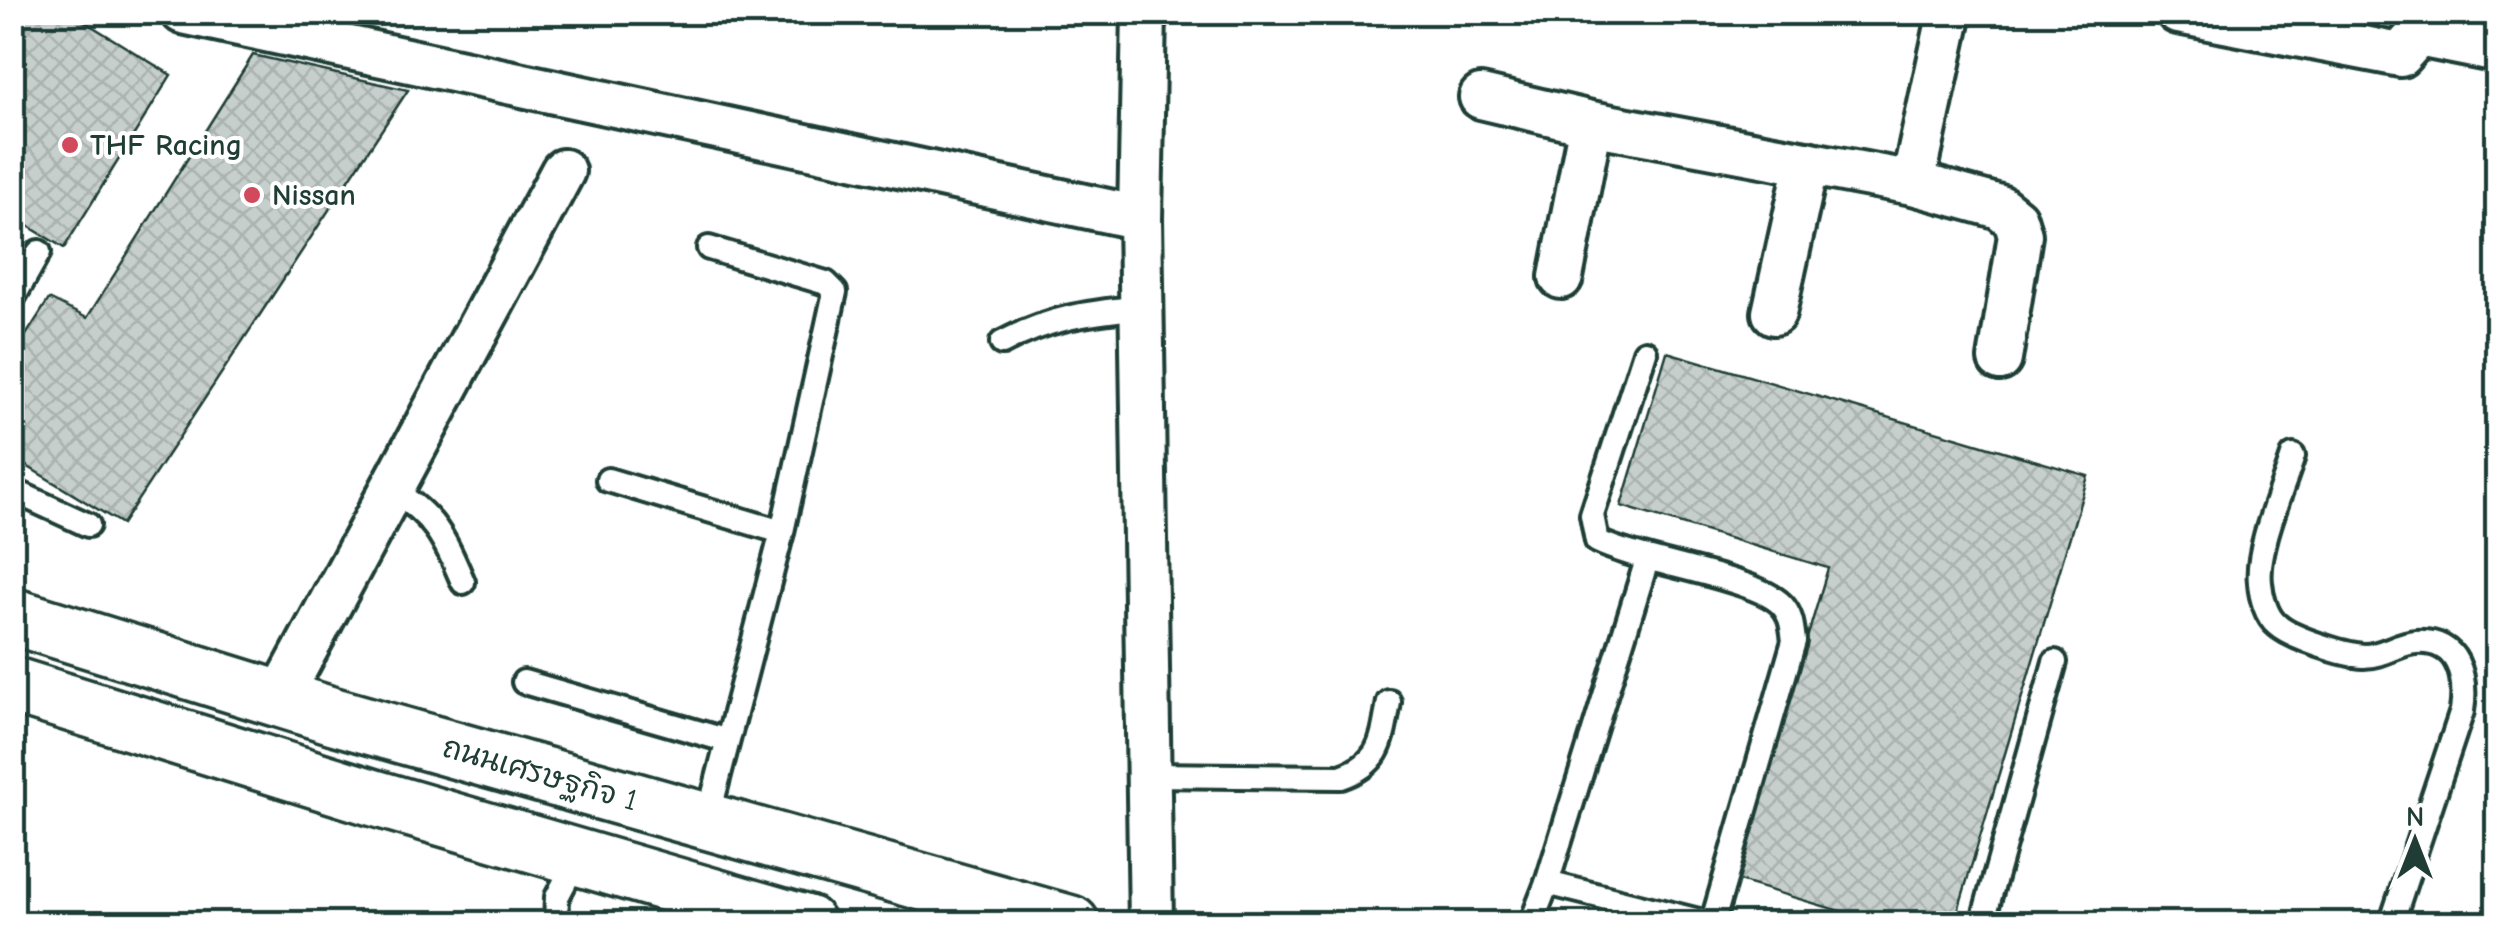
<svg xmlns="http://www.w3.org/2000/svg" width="2510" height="936" viewBox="0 0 2510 936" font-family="'Comic Neue','Playpen Sans Thai',sans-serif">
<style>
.building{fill:url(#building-cross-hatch);stroke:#1f3d34;stroke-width:2.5}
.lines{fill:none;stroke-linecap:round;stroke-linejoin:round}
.service-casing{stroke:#1f3d34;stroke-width:30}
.minor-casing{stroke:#1f3d34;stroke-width:50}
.secondary-casing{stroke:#1f3d34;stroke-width:62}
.service{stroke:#fff;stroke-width:22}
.minor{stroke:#fff;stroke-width:42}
.secondary{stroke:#fff;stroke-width:55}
.poi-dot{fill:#d1495b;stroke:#fff;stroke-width:4}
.labels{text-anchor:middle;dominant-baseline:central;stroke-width:8;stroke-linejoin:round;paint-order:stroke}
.poi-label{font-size:30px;font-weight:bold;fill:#1f3d34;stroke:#fff;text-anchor:start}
.street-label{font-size:30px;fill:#1f3d34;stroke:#fff}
</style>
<defs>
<pattern id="building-cross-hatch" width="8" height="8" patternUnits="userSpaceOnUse" patternTransform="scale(2.5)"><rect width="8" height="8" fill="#c7cfcc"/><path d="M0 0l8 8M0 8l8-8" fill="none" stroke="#aab3b0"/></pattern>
</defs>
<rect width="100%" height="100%" fill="#fff"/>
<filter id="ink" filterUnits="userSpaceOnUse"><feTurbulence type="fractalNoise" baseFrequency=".01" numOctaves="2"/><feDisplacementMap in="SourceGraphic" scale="20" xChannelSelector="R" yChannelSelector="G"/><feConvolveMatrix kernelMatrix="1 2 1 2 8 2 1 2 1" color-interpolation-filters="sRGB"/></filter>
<g filter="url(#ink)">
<g class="building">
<polygon points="12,12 69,12 171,75 64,248 12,216"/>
<polygon points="253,55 408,90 122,524 12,457 12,357 49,299 87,318"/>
<polygon points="1667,352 2088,476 1954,924 1884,924 1735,880 1828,568 1621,506"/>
</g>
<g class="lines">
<defs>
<g id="service">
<polyline points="12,300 39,252"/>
<path d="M1002 343C1050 317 1088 313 1141 307"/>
<path d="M1645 352 1592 515 1597 541C1641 563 1756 577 1782 605 1792 616 1792 627 1794 641L1712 924"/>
<path d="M2293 456C2282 491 2256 548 2260 583 2261 596 2266 616 2277 625 2291 638 2345 655 2364 656 2383 656 2398 643 2416 642 2459 639 2467 677 2462 711L2391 924"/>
<polyline points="608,480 782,532"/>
<polyline points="12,490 88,525"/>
<path d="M392 490C435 516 444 538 463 582"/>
<polyline points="524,682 725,740"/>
<path d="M1150 775 1341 777C1382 763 1382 740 1389 702"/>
<polyline points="707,821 782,532 835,292 826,283 709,248"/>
<polyline points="1547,883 1647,560"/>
<polyline points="556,924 557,897 578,857"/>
<polyline points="1531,924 1547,883 1711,924"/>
<polyline points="1982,924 2055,662"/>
</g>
<g id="minor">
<polyline points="183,12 1140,218"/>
<polyline points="1144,12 1140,218 1151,924"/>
<polyline points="2178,12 2400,55 2418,35 2422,12"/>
<polyline points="2418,35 2498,51"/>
<polyline points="1481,97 1591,123 1913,183 1950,12"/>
<polyline points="1913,183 2000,207 2015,219 2020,235 2000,359"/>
<polyline points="1561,277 1591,123"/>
<polyline points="1774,313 1807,163"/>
<polyline points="279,699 563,171"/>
</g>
<g id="secondary">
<polyline points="12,616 334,716 1071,924"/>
<polyline points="12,685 371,797 807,924"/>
</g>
</defs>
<use href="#service" class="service-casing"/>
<use href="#minor" class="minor-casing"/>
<use href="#secondary" class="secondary-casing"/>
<use href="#service" class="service"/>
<use href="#minor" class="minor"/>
<use href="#secondary" class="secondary"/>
</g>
</g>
<g class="poi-dot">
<circle cx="70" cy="145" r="10"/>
<circle cx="252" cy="195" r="10"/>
</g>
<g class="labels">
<g class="poi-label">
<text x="90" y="145">THF Racing</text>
<text x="272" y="195">Nissan</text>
</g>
<g class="street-label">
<text transform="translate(540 774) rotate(16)">ถนนเศรษฐกิจ 1</text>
</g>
</g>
<rect width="2510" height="936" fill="none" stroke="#fff" stroke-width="50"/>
<rect x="25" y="25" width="2460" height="886" fill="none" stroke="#1f3d34" stroke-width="4" filter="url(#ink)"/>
<g transform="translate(2415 841)" stroke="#ffffff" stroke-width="8" paint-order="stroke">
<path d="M0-8L18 38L0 25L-18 38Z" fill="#1f3d34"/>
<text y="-15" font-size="28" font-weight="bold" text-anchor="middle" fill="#1f3d34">N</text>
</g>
</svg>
